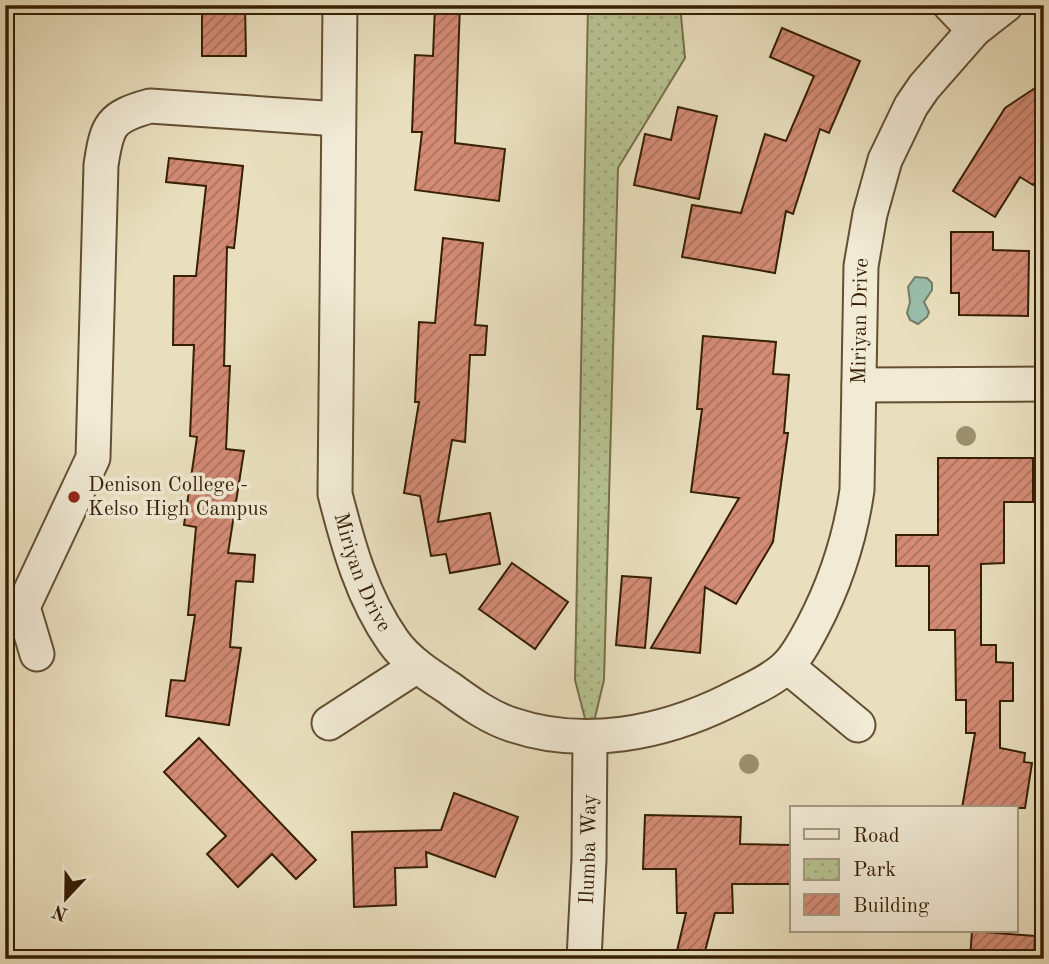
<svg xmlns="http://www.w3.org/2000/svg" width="1049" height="964" viewBox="0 0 1049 964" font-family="'Old Standard TT',serif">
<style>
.park{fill:url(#park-dots);stroke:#76704a;stroke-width:2}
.water{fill:#99bdab;stroke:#717e68;stroke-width:2}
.building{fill:url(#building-hatch);stroke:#361f03;stroke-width:2}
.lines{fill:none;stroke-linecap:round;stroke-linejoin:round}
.minor-casing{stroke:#634f32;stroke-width:37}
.minor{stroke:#f1ead5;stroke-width:33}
.tree{fill:#9b906f}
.poi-dot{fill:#8f2418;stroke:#f1ead5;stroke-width:2.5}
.labels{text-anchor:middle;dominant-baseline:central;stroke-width:7;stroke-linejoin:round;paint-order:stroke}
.street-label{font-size:21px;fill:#361f03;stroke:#f1ead5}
.poi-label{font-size:21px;fill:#361f03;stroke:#f1ead5;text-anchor:start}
</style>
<defs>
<pattern id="park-dots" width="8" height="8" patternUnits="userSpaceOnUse" patternTransform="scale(1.75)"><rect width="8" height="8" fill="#b6c291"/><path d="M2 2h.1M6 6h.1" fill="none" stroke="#9da67b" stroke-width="1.8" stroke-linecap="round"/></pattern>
<pattern id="building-hatch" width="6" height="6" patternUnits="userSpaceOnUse" patternTransform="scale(1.75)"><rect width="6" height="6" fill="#d38b75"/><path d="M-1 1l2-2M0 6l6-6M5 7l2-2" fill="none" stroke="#ac715e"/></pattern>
</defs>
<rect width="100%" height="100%" fill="#e9dfbe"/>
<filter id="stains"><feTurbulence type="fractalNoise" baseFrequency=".00286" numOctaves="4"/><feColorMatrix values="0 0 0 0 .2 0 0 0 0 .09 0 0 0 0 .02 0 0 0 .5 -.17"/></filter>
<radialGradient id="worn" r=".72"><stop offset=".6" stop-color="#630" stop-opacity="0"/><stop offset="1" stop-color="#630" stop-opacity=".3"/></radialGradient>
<polygon class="park" points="588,5 680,5 685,58 618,168 604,680 590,738 575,680"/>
<polygon class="water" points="915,277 927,278 932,283 932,290 924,302 929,312 927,317 918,324 910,320 907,313 910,302 908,287"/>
<g class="building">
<polygon points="202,5 245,5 246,56 202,56"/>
<polygon points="435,5 460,5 455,143 505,149 499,201 415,190 422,132 412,132 415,55 433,56"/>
<polygon points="782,28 860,61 829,133 820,129 793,214 786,211 775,273 682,257 692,205 741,213 765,134 786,141 814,76 770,57"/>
<polygon points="1044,82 1044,169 1033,185 1020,177 995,217 953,191 1005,108"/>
<polygon points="678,107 717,116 699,199 634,185 645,134 671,140"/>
<polygon points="169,158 243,166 234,248 227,247 224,366 230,366 226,449 244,451 228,553 255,555 253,582 236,581 230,647 241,648 229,725 166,716 171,680 185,681 195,615 188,615 196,527 184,525 197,437 190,436 194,345 173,345 174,276 196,276 206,186 166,182"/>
<polygon points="951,232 993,232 993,250 1029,251 1028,316 959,315 959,293 951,293"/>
<polygon points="443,238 483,243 475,325 487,326 485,355 470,355 465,442 452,440 438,522 490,513 500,564 450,573 446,554 431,556 420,496 404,493 419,402 415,402 419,322 435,323"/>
<polygon points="703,336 776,342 773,374 789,375 784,433 788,433 773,542 736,604 705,587 700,653 651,648 739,498 691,492 702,409 697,409"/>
<polygon points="938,458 1033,458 1033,502 1004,502 1004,563 981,564 981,645 996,645 996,662 1013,663 1013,701 1000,701 1000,748 1025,753 1024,762 1032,763 1025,808 962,808 975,733 966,733 966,700 956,700 955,630 929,630 929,566 896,566 896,535 938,535"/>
<polygon points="512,563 568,602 535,649 479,609"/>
<polygon points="622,576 651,578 645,648 616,645"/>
<polygon points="199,738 316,860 296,879 272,854 238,887 207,854 226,836 164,772"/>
<polygon points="454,793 518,817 495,877 426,852 427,867 395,868 396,905 354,907 352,832 441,830"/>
<polygon points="645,815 741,817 740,844 792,845 792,884 732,884 733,913 715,913 703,959 675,959 686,913 677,913 676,869 643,869"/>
<polygon points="972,931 1035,936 1034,959 970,959"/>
</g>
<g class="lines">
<defs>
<g id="minor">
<path id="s1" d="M340 5 335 494C348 545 362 597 393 641 407 661 429 675 449 688 468 702 490 718 513 725 584 749 663 733 728 701 747 691 772 681 787 666 798 655 806 639 813 626 836 582 850 539 857 490L861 266 870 214 885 160 911 106 924 87 974 30 1006 5"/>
<polyline points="950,5 974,30"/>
<polyline points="859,385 1044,384"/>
<path d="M37 654 23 607 93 458 101 165C107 125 110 117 150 106L338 119"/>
<polyline points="787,666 858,725"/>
<polyline points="329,723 417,666"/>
<path id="s2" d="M584 959 589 860 590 738"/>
</g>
</defs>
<use href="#minor" class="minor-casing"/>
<use href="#minor" class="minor"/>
</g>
<g class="tree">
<circle cx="966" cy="436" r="10"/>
<circle cx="749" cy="764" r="10"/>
</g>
<circle class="poi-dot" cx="74" cy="497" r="7"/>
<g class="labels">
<g class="street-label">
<text stroke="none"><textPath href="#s1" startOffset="1447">Miriyan Drive</textPath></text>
<text stroke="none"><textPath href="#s1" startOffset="572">Miriyan Drive</textPath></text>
<text stroke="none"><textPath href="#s2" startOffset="110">Ilumba Way</textPath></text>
</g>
<g class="poi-label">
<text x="88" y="485">Denison College -<tspan x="88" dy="24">Kelso High Campus</tspan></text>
</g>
</g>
<rect width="1049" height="964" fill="none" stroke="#e9dfbe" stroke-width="28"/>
<rect x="7" y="7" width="1035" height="950" fill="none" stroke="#361f03" stroke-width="3.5"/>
<rect x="14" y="14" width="1021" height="936" fill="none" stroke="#361f03" stroke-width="2"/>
<rect x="790" y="806" width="228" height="126" fill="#f1ead5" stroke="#a69981" stroke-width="2"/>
<rect x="804" y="829" width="35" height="10" fill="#f1ead5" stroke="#a69981" stroke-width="2"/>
<text x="853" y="842" font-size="21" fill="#361f03">Road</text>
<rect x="804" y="859" width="35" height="21" fill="url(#park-dots)" stroke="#a69981" stroke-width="2"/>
<text x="853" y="876" font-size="21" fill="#361f03">Park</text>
<rect x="804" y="894" width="35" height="21" fill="url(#building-hatch)" stroke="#a69981" stroke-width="2"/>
<text x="853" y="912" font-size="21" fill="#361f03">Building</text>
<g transform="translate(66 898) rotate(202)" stroke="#f1ead5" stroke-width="5" paint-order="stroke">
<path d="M0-5L12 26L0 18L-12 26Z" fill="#361f03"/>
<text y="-10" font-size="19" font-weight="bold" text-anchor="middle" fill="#361f03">N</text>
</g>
<rect width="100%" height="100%" filter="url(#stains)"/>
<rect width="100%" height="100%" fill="url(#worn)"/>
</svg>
